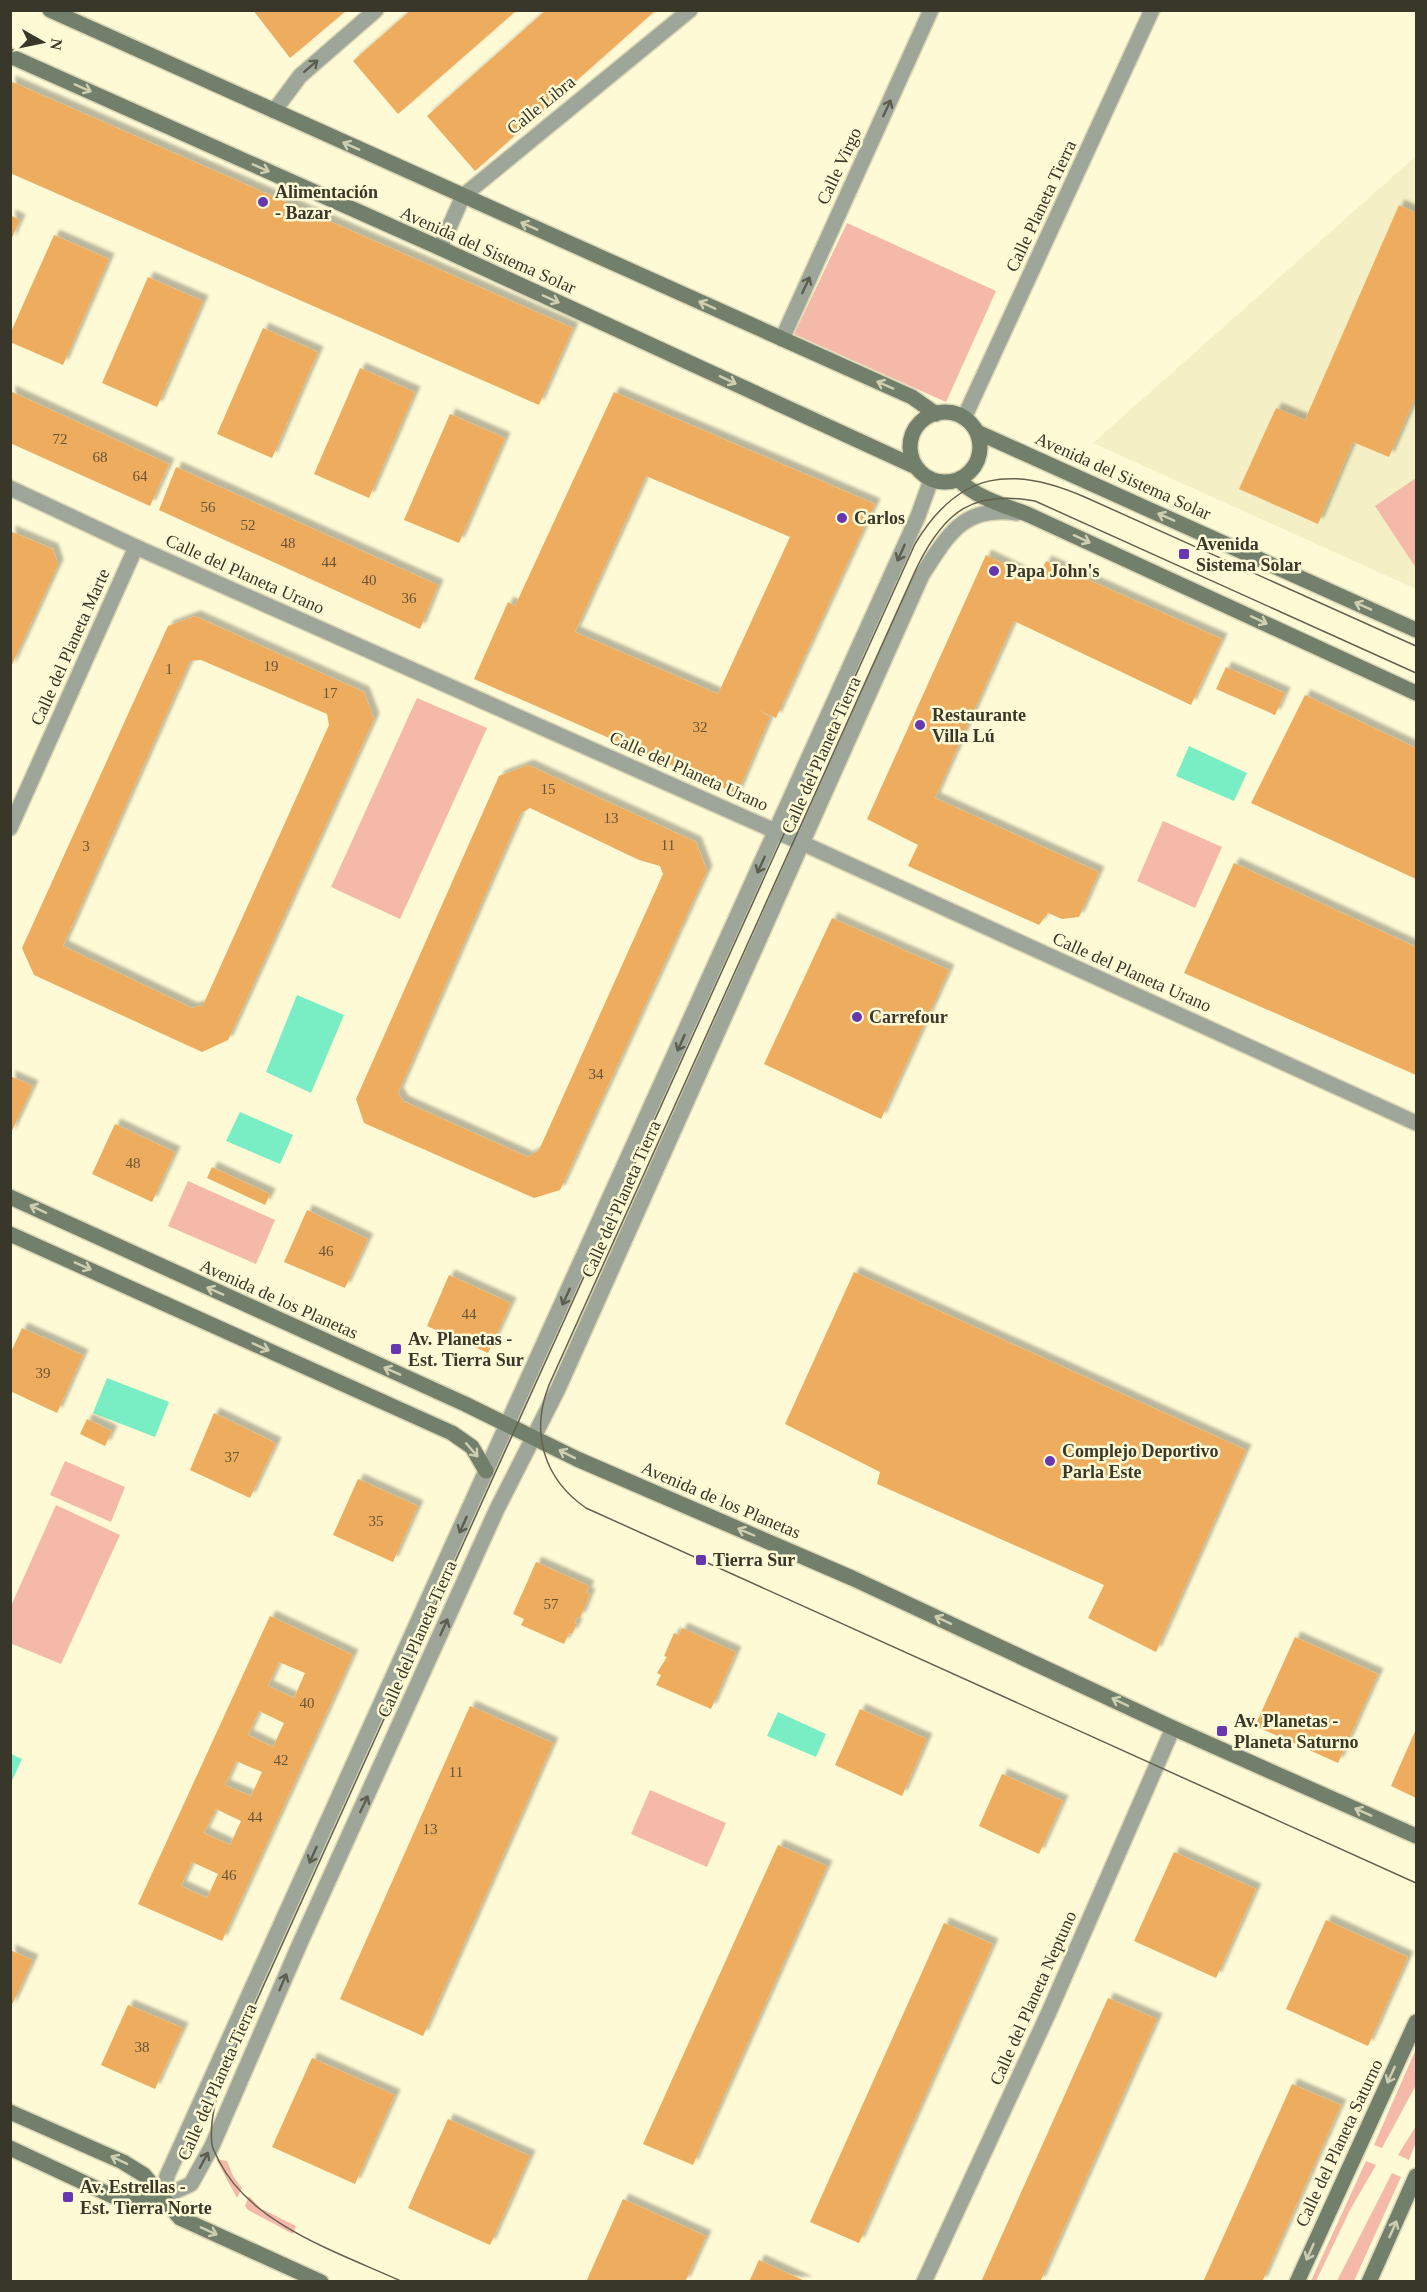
<svg xmlns="http://www.w3.org/2000/svg" width="1427" height="2292" viewBox="0 0 1427 2292" font-family="Georgia,serif">
<style>
.built{fill:#f4efc4}
.green{fill:#f4b9a8}
.water{fill:#79edc4}
.building{fill:#eeac5f;fill-rule:evenodd;filter:url(#shadow)}
.lines{fill:none;stroke-linecap:round;stroke-linejoin:round}
.street-casing{stroke:#dbd7b6;stroke-width:18}
.secondary-casing{stroke:#dbd7b6;stroke-width:18}
.street{stroke:#9da699;stroke-width:15}
.secondary{stroke:#727f6b;stroke-width:15}
.tram{stroke:#64614e;stroke-width:1.5}
.oneway{stroke:#5c5e50}
.oneway2{stroke:#cdcfb0}
.poi-dot{fill:#6637ae;stroke:#fefad5;stroke-width:2}
.labels{text-anchor:middle;dominant-baseline:central;stroke-width:5;stroke-linejoin:round;paint-order:stroke}
.number-label{font-size:15px;fill:#665436}
.street-label{font-size:18px;fill:#393729;stroke:#fefad5}
.poi-label{font-size:18px;font-weight:bold;fill:#393729;stroke:#fefad5;text-anchor:start}
</style>
<defs>
<filter id="shadow"><feDropShadow dx="5.5" dy="-5.5" stdDeviation="1.5" flood-color="#0004"/></filter>
</defs>
<rect width="100%" height="100%" fill="#fefad5"/>
<polygon class="built" points="1416,156 1416,589 1093,443"/>
<g class="green">
<polygon points="847,223 996,291 946,402 794,334"/>
<polygon points="1416,478 1416,568 1375,506"/>
<polygon points="417,698 487,728 400,919 331,887"/>
<polygon points="1163,821 1222,847 1195,908 1137,881"/>
<polygon points="188,1181 275,1220 256,1264 168,1226"/>
<polygon points="65,1461 125,1487 111,1522 50,1495"/>
<polygon points="56,1505 120,1535 61,1664 10,1643 11,1606"/>
<polygon points="650,1790 726,1823 707,1867 631,1834"/>
<polygon points="1416,2049 1416,2085 1382,2148 1374,2145"/>
<polygon points="1416,2126 1416,2142 1409,2160 1398,2155"/>
<polygon points="216,2159 227,2161 233,2176 242,2188 237,2198"/>
<polygon points="1366,2161 1376,2165 1350,2210 1316,2281 1311,2281"/>
<polygon points="1392,2173 1401,2177 1354,2281 1337,2281"/>
<polygon points="249,2196 260,2208 296,2226 293,2234 248,2210 245,2206"/>
</g>
<g class="water">
<polygon points="1189,746 1247,773 1234,801 1176,776"/>
<polygon points="297,995 344,1015 311,1093 266,1072"/>
<polygon points="240,1112 293,1135 280,1164 226,1141"/>
<polygon points="107,1378 169,1402 155,1437 93,1413"/>
<polygon points="778,1712 826,1734 816,1757 767,1736"/>
<polygon points="11,1754 22,1759 11,1783"/>
</g>
<g class="building">
<polygon points="253,10 347,10 290,58"/>
<polygon points="411,10 517,10 398,114 353,61"/>
<polygon points="546,10 656,10 475,171 427,116"/>
<polygon points="10,81 573,328 539,405 10,173"/>
<polygon points="1399,205 1416,213 1416,396 1389,457 1353,442 1318,524 1239,489 1276,408 1305,420"/>
<polygon points="10,215 20,220 10,242"/>
<polygon points="54,235 109,259 63,365 10,342 10,334"/>
<polygon points="148,277 203,301 157,407 102,383"/>
<polygon points="263,328 318,352 272,458 217,434"/>
<polygon points="360,368 415,392 369,498 314,474"/>
<polygon points="10,391 169,464 150,506 10,443"/>
<path d="M614 392 875 504 776 718 758 710 770 717 737 794 474 679 508 602 515 606ZM646 476 790 537 718 694 575 632Z"/>
<polygon points="450,414 505,438 459,543 404,520"/>
<polygon points="176,467 438,585 420,629 159,510"/>
<polygon points="10,531 53,549 58,565 10,669"/>
<polygon points="986,555 1037,580 1046,561 1222,639 1191,705 1014,621 935,798 1099,872 1079,917 1062,919 1048,913 1039,925 908,866 918,845 867,819"/>
<path d="M195 616 364 692 374 719 228 1040 202 1052 34 975 22 948 168 626ZM201 660 327 714 329 725 203 1005 192 1008 63 946 190 661Z"/>
<polygon points="1226,667 1285,693 1275,715 1216,689"/>
<polygon points="1305,695 1416,748 1416,879 1251,803"/>
<path d="M528 765 696 842 707 871 560 1190 534 1198 364 1123 356 1099 499 776ZM530 808 639 860 660 866 663 874 539 1150 528 1157 403 1101 398 1093 521 813Z"/>
<polygon points="1234,863 1416,947 1416,1075 1184,973"/>
<polygon points="832,918 949,970 881,1119 764,1064"/>
<polygon points="10,1076 33,1086 10,1135"/>
<polygon points="115,1124 175,1152 152,1202 92,1174"/>
<polygon points="212,1167 270,1194 265,1205 207,1178"/>
<polygon points="307,1210 368,1239 345,1288 284,1262"/>
<polygon points="854,1272 1246,1450 1156,1652 1088,1618 1104,1585 877,1484 880,1472 785,1424"/>
<polygon points="449,1275 511,1303 488,1353 427,1326"/>
<polygon points="22,1328 83,1355 57,1413 10,1391 10,1354"/>
<polygon points="214,1413 276,1443 250,1498 190,1470"/>
<polygon points="87,1419 112,1431 105,1446 80,1434"/>
<polygon points="358,1479 418,1506 393,1562 333,1535"/>
<polygon points="536,1562 589,1586 586,1593 590,1594 580,1618 577,1617 575,1623 577,1624 572,1634 569,1633 564,1644 521,1625 524,1619 513,1614"/>
<path d="M270 1616 353 1655 222 1941 138 1904ZM279 1662 305 1673 294 1698 268 1686ZM259 1711 284 1723 273 1747 248 1735ZM236 1761 262 1772 251 1796 225 1785ZM216 1809 241 1821 230 1845 204 1833ZM192 1862 218 1874 207 1898 181 1886Z"/>
<polygon points="682,1628 736,1652 711,1709 656,1685 661,1675 657,1673 667,1657 664,1656 674,1633 679,1635"/>
<polygon points="1295,1637 1378,1674 1338,1763 1255,1726"/>
<polygon points="470,1706 553,1743 423,2036 340,1999"/>
<polygon points="860,1709 927,1739 902,1796 835,1765"/>
<polygon points="1416,1729 1416,1798 1391,1786"/>
<polygon points="1002,1774 1063,1801 1039,1854 979,1826"/>
<polygon points="778,1845 827,1866 693,2165 643,2144"/>
<polygon points="1174,1852 1256,1889 1216,1978 1134,1941"/>
<polygon points="1326,1920 1408,1957 1368,2046 1286,2009"/>
<polygon points="944,1923 993,1944 859,2243 810,2222"/>
<polygon points="10,1950 33,1960 10,2009"/>
<polygon points="1108,1998 1157,2019 1040,2282 981,2282"/>
<polygon points="128,2005 183,2028 155,2089 101,2065"/>
<polygon points="312,2058 395,2095 355,2184 272,2147"/>
<polygon points="1292,2084 1341,2105 1262,2282 1203,2282"/>
<polygon points="448,2119 530,2156 490,2245 408,2208"/>
<polygon points="623,2199 706,2236 685,2282 586,2282"/>
<polygon points="759,2260 807,2282 749,2282"/>
</g>
<g class="lines">
<defs>
<g id="street">
<polyline points="274,111 300,76 376,10"/>
<polyline points="440,248 463,196 690,10"/>
<polyline points="782,339 931,10"/>
<polyline points="964,418 1152,10"/>
<polyline points="10,488 136,547 802,843 1416,1123"/>
<polyline points="10,828 136,547"/>
<path d="M163 2197 191 2184 212 2146 301 1941 497 1509 558 1389 922 575C948 535 963 505 1017 513"/>
<polyline points="163,2197 167,2176 201,2101 918,516 931,480"/>
<polyline points="924,2282 1049,2012 1173,1728"/>
</g>
<g id="secondary">
<polyline points="50,10 912,397 936,414"/>
<polyline points="10,56 440,248 916,467"/>
<circle cx="945" cy="447" r="35"/>
<polyline points="977,432 1416,630"/>
<path d="M959 480C978 499 1004 505 1029 515L1416 693"/>
<polyline points="10,1197 465,1404 577,1459 852,1578 1173,1728 1416,1836"/>
<polyline points="10,1234 452,1433 472,1447 486,1471"/>
<polyline points="10,2112 123,2162 144,2175 180,2218 321,2282"/>
<polyline points="10,2148 121,2200 163,2197"/>
<polyline points="1297,2282 1416,2022"/>
<polyline points="1369,2282 1416,2176"/>
</g>
</defs>
<use href="#street" class="street-casing"/>
<use href="#secondary" class="secondary-casing"/>
<use href="#street" class="street"/>
<use href="#secondary" class="secondary"/>
<g class="tram">
<path d="M1416 673 1035 501C973 490 945 511 918 565L549 1385C530 1433 544 1479 586 1508L1416 1883"/>
<path d="M403 2282C340 2253 251 2225 219 2161 217 2156 213 2150 212 2145 209 2121 217 2095 224 2073L915 544C959 470 1013 465 1087 498L1416 646"/>
</g>
</g>
<defs><path id="oneway-shaft" d="M-6 0H5M1.5-3L5.5 0L1.5 3" fill="none" stroke-width="1.6" stroke-linecap="round" stroke-linejoin="round" transform="scale(1.5)"/></defs>
<g class="oneway">
<use href="#oneway-shaft" transform="translate(311 66) rotate(-41)"/>
<use href="#oneway-shaft" transform="translate(887 108) rotate(-65)"/>
<use href="#oneway-shaft" transform="translate(806 285) rotate(-65)"/>
<use href="#oneway-shaft" transform="translate(901 553) rotate(114)"/>
<use href="#oneway-shaft" transform="translate(761 865) rotate(114)"/>
<use href="#oneway-shaft" transform="translate(681 1043) rotate(114)"/>
<use href="#oneway-shaft" transform="translate(566 1297) rotate(115)"/>
<use href="#oneway-shaft" transform="translate(463 1525) rotate(114)"/>
<use href="#oneway-shaft" transform="translate(444 1627) rotate(-66)"/>
<use href="#oneway-shaft" transform="translate(364 1804) rotate(-65)"/>
<use href="#oneway-shaft" transform="translate(313 1855) rotate(114)"/>
<use href="#oneway-shaft" transform="translate(283 1982) rotate(-67)"/>
<use href="#oneway-shaft" transform="translate(204 2160) rotate(-62)"/>
</g>
<g class="oneway2">
<use href="#oneway-shaft" transform="translate(83 88) rotate(24)"/>
<use href="#oneway-shaft" transform="translate(351 146) rotate(-156)"/>
<use href="#oneway-shaft" transform="translate(261 168) rotate(24)"/>
<use href="#oneway-shaft" transform="translate(529 226) rotate(-156)"/>
<use href="#oneway-shaft" transform="translate(551 299) rotate(24)"/>
<use href="#oneway-shaft" transform="translate(707 305) rotate(-156)"/>
<use href="#oneway-shaft" transform="translate(728 380) rotate(25)"/>
<use href="#oneway-shaft" transform="translate(885 385) rotate(-156)"/>
<use href="#oneway-shaft" transform="translate(1166 517) rotate(-156)"/>
<use href="#oneway-shaft" transform="translate(1082 539) rotate(25)"/>
<use href="#oneway-shaft" transform="translate(1363 606) rotate(-156)"/>
<use href="#oneway-shaft" transform="translate(1259 620) rotate(25)"/>
<use href="#oneway-shaft" transform="translate(38 1209) rotate(-155)"/>
<use href="#oneway-shaft" transform="translate(83 1266) rotate(24)"/>
<use href="#oneway-shaft" transform="translate(215 1291) rotate(-156)"/>
<use href="#oneway-shaft" transform="translate(261 1347) rotate(24)"/>
<use href="#oneway-shaft" transform="translate(392 1371) rotate(-156)"/>
<use href="#oneway-shaft" transform="translate(472 1450) rotate(49)"/>
<use href="#oneway-shaft" transform="translate(567 1454) rotate(-153)"/>
<use href="#oneway-shaft" transform="translate(746 1532) rotate(-157)"/>
<use href="#oneway-shaft" transform="translate(943 1620) rotate(-155)"/>
<use href="#oneway-shaft" transform="translate(1120 1702) rotate(-154)"/>
<use href="#oneway-shaft" transform="translate(1363 1812) rotate(-156)"/>
<use href="#oneway-shaft" transform="translate(1391 2075) rotate(115)"/>
<use href="#oneway-shaft" transform="translate(119 2160) rotate(-154)"/>
<use href="#oneway-shaft" transform="translate(1393 2229) rotate(-66)"/>
<use href="#oneway-shaft" transform="translate(209 2231) rotate(24)"/>
<use href="#oneway-shaft" transform="translate(1310 2252) rotate(114)"/>
</g>
<g class="poi-dot">
<circle cx="263" cy="202" r="6"/>
<circle cx="842" cy="518" r="6"/>
<rect x="1178" y="548" width="12" height="12" rx="3"/>
<circle cx="994" cy="571" r="6"/>
<circle cx="920" cy="725" r="6"/>
<circle cx="857" cy="1017" r="6"/>
<rect x="390" y="1343" width="12" height="12" rx="3"/>
<circle cx="1050" cy="1461" r="6"/>
<rect x="695" y="1554" width="12" height="12" rx="3"/>
<rect x="1216" y="1725" width="12" height="12" rx="3"/>
<rect x="62" y="2191" width="12" height="12" rx="3"/>
</g>
<g class="labels">
<g class="number-label">
<text x="60" y="439">72</text>
<text x="100" y="457">68</text>
<text x="140" y="476">64</text>
<text x="208" y="507">56</text>
<text x="248" y="525">52</text>
<text x="288" y="543">48</text>
<text x="329" y="562">44</text>
<text x="369" y="580">40</text>
<text x="409" y="598">36</text>
<text x="271" y="666">19</text>
<text x="169" y="669">1</text>
<text x="330" y="693">17</text>
<text x="700" y="727">32</text>
<text x="548" y="789">15</text>
<text x="611" y="818">13</text>
<text x="668" y="845">11</text>
<text x="86" y="846">3</text>
<text x="596" y="1074">34</text>
<text x="133" y="1163">48</text>
<text x="326" y="1251">46</text>
<text x="469" y="1314">44</text>
<text x="43" y="1373">39</text>
<text x="232" y="1457">37</text>
<text x="376" y="1521">35</text>
<text x="551" y="1604">57</text>
<text x="307" y="1703">40</text>
<text x="281" y="1760">42</text>
<text x="456" y="1772">11</text>
<text x="255" y="1817">44</text>
<text x="430" y="1829">13</text>
<text x="229" y="1875">46</text>
<text x="142" y="2047">38</text>
</g>
<g class="street-label">
<text transform="translate(541 105) rotate(-39)">Calle Libra</text>
<text transform="translate(839 166) rotate(-65)">Calle Virgo</text>
<text transform="translate(1041 206) rotate(-65)">Calle Planeta Tierra</text>
<text transform="translate(488 250) rotate(24)">Avenida del Sistema Solar</text>
<text transform="translate(1123 476) rotate(24)">Avenida del Sistema Solar</text>
<text transform="translate(245 574) rotate(24)">Calle del Planeta Urano</text>
<text transform="translate(70 647) rotate(-66)">Calle del Planeta Marte</text>
<text transform="translate(821 755) rotate(-66)">Calle del Planeta Tierra</text>
<text transform="translate(689 771) rotate(24)">Calle del Planeta Urano</text>
<text transform="translate(1132 972) rotate(24)">Calle del Planeta Urano</text>
<text transform="translate(621 1199) rotate(-66)">Calle del Planeta Tierra</text>
<text transform="translate(279 1299) rotate(24)">Avenida de los Planetas</text>
<text transform="translate(721 1500) rotate(23)">Avenida de los Planetas</text>
<text transform="translate(417 1639) rotate(-66)">Calle del Planeta Tierra</text>
<text transform="translate(1033 1998) rotate(-66)">Calle del Planeta Neptuno</text>
<text transform="translate(217 2082) rotate(-66)">Calle del Planeta Tierra</text>
<text transform="translate(1339 2143) rotate(-65)">Calle del Planeta Saturno</text>
</g>
<g class="poi-label">
<text x="275" y="192">Alimentación<tspan x="275" dy="21">- Bazar</tspan></text>
<text x="854" y="518">Carlos</text>
<text x="1196" y="544">Avenida<tspan x="1196" dy="21">Sistema Solar</tspan></text>
<text x="1006" y="571">Papa John's</text>
<text x="932" y="715">Restaurante<tspan x="932" dy="21">Villa Lú</tspan></text>
<text x="869" y="1017">Carrefour</text>
<text x="408" y="1339">Av. Planetas -<tspan x="408" dy="21">Est. Tierra Sur</tspan></text>
<text x="1062" y="1451">Complejo Deportivo<tspan x="1062" dy="21">Parla Este</tspan></text>
<text x="713" y="1560">Tierra Sur</text>
<text x="1234" y="1721">Av. Planetas -<tspan x="1234" dy="21">Planeta Saturno</tspan></text>
<text x="80" y="2187">Av. Estrellas -<tspan x="80" dy="21">Est. Tierra Norte</tspan></text>
</g>
</g>
<rect width="1427" height="2292" fill="none" stroke="#393729" stroke-width="24"/>
<g transform="translate(42 42) rotate(99)" stroke="#fefad5" stroke-width="4.5" paint-order="stroke">
<path d="M0-4.5L10 22L0 15L-10 22Z" fill="#393729"/>
<text y="-9" font-size="16" font-weight="bold" text-anchor="middle" fill="#393729">N</text>
</g>
</svg>
